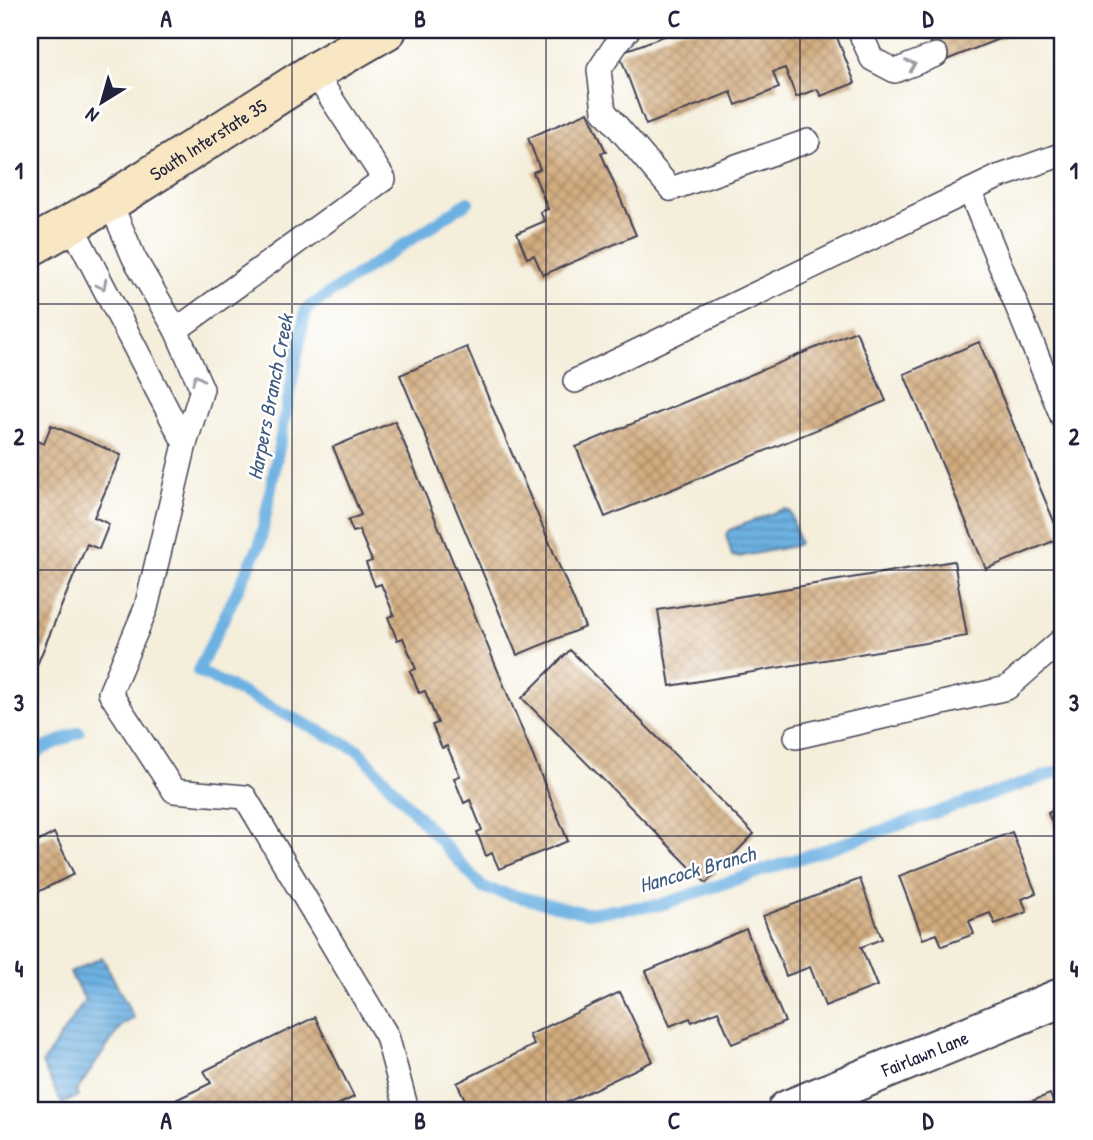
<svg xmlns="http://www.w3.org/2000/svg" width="1093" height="1140" viewBox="0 0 1093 1140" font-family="'Patrick Hand',sans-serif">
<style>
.water{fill:url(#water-rules);stroke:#486a8e;stroke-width:2}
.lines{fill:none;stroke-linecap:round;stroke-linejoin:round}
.stream{stroke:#6db1e2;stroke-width:12}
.building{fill:url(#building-cross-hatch)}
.lane-casing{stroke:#424153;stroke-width:26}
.street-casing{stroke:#424153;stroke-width:42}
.secondary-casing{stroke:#424153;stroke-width:42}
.lane{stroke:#fff;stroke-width:23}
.street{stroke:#fff;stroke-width:38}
.secondary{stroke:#f9e7c3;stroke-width:38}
.oneway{stroke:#9c9ca7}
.grid{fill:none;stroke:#22223b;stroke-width:2;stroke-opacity:0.55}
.labels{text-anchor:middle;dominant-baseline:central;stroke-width:5;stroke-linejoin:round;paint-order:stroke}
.street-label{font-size:19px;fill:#22223b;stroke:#fff}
.water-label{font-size:21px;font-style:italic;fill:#405b7e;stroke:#fff}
.neatline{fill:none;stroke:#22223b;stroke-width:2.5}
.grid-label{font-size:23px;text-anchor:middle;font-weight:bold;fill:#22223b}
</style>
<defs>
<pattern id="water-rules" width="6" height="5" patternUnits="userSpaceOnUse" patternTransform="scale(1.75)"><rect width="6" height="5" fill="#6db1e2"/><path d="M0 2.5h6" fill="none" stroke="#5990b8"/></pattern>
<pattern id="building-cross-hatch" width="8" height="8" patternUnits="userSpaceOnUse" patternTransform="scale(1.75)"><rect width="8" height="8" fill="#d2ab7d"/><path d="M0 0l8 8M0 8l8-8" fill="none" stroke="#aa8b68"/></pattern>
</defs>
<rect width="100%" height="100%" fill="#fff"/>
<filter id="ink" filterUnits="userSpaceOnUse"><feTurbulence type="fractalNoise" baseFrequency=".0143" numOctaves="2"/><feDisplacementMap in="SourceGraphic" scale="14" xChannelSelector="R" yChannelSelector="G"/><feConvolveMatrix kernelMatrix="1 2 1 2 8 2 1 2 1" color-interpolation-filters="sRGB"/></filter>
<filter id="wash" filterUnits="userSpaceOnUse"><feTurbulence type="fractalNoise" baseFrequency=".00686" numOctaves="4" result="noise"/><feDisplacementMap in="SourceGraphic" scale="28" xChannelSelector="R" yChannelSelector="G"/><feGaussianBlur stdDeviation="1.57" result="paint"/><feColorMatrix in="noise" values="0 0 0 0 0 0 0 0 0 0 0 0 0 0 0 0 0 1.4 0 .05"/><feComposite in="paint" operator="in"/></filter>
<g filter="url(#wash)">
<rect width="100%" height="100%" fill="#f4eedb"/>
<g class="water">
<polygon points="783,509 788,510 791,514 799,543 794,546 738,557 732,556 726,535 729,530"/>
<polygon points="102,957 134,1018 122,1025 76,1092 78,1096 62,1104 42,1064 85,1000 70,973"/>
</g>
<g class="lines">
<g class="stream">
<polyline points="468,202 306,309 260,544 198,671 358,750 483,888 585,913 660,905 1063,770"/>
<polyline points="30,752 34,753 79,732"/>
</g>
</g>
<g id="blocks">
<g class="building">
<polygon points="680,30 834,30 855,83 821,96 817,89 796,97 785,68 773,72 779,88 736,105 731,92 646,125 619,53"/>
<polygon points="925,30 1021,30 939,63"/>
<polygon points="588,112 606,152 601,153 636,235 543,275 534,255 527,258 517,233 545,221 540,212 548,209 533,172 540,169 528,138"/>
<polygon points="856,331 886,401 605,517 576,447"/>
<polygon points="979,342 1061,538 986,569 904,374"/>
<polygon points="467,347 585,627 517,655 400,375"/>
<polygon points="395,421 568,841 499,869 492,853 486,856 477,832 482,830 470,800 464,803 454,778 460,776 447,746 442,748 432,725 438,723 425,691 419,693 410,671 416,669 403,638 397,640 388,617 394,615 381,584 375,586 366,563 372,561 359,530 353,532 348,520 361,515 333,447"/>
<polygon points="51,425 121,455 94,517 109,524 99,549 87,544 30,682 30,438 44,444"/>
<polygon points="954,561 967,636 670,686 658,610"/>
<polygon points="570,650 754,834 706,883 522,698"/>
<polygon points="1063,806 1063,849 1048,813"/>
<polygon points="1012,832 1036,893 1022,899 1027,912 995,924 990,913 969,921 974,934 942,946 937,934 923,939 899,876"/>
<polygon points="54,833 74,874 30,896 30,846"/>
<polygon points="860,879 882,939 861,947 877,986 825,1006 810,967 786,976 763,916"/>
<polygon points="746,929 785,1022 732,1044 718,1011 692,1022 690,1018 670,1026 646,971"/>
<polygon points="620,992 653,1061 551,1110 470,1110 457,1083 534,1045 529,1035"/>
<polygon points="315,1017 354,1097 327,1110 155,1110 211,1083 204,1071"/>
<polygon points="1050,1094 1056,1110 1009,1110"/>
</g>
</g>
</g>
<g filter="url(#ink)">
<use href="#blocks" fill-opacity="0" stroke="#424153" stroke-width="2"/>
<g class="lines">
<defs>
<g id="lane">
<polyline points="628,30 617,43 599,70 604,111 671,189 808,141"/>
<polyline points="859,30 872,59 895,71 936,55"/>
<polyline points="970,191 1063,419"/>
<polyline points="110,202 134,258 176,330 202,389 185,444 146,608 110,693 174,791 245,797 387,1036 407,1110"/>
<polyline points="71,224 185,444"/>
<polyline points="176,330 384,179 314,72"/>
<polyline points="575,381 998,177 1063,154"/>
<polyline points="796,737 1007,688 1063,639"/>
</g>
<g id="street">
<path id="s1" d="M787 1110 1063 997"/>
</g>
<g id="secondary">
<path id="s2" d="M30 247 110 202 314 72 387 30"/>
</g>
</defs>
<use href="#lane" class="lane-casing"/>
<use href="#street" class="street-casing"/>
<use href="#secondary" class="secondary-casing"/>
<use href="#lane" class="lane"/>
<use href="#street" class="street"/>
<use href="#secondary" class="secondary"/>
</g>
<defs><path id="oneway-chevron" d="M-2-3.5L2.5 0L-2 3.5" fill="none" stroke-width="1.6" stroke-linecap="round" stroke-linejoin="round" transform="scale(1.75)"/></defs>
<g class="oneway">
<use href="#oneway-chevron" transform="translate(911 65) rotate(-22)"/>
<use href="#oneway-chevron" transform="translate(102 285) rotate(63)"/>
<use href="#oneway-chevron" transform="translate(197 379) rotate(-112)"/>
</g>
</g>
<path class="grid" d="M292 30V1110M546 30V1110M800 30V1110M30 304H1063M30 570H1063M30 836H1063"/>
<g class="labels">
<g class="street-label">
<text stroke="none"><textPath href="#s2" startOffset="208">South Interstate 35</textPath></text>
<text stroke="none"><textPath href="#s1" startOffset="149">Fairlawn Lane</textPath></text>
</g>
<g class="water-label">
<text transform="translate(270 397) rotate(-79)">Harpers Branch Creek</text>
<text transform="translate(697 869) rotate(-16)">Hancock Branch</text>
</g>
</g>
<rect width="1093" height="1140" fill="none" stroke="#fff" stroke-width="77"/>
<g transform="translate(102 102) rotate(217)" stroke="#ffffff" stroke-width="5" paint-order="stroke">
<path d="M0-5L12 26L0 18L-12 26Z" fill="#22223b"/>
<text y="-10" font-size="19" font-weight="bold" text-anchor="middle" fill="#22223b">N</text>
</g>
<rect x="38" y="38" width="1016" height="1064" class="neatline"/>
<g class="grid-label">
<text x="166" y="27">A</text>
<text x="420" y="27">B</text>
<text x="674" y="27">C</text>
<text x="928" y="27">D</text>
<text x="19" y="179">1</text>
<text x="1074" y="179">1</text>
<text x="19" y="445">2</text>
<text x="1074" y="445">2</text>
<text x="19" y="711">3</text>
<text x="1074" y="711">3</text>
<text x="19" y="977">4</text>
<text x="1074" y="977">4</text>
<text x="166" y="1129">A</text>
<text x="420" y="1129">B</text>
<text x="674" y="1129">C</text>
<text x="928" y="1129">D</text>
</g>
</svg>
